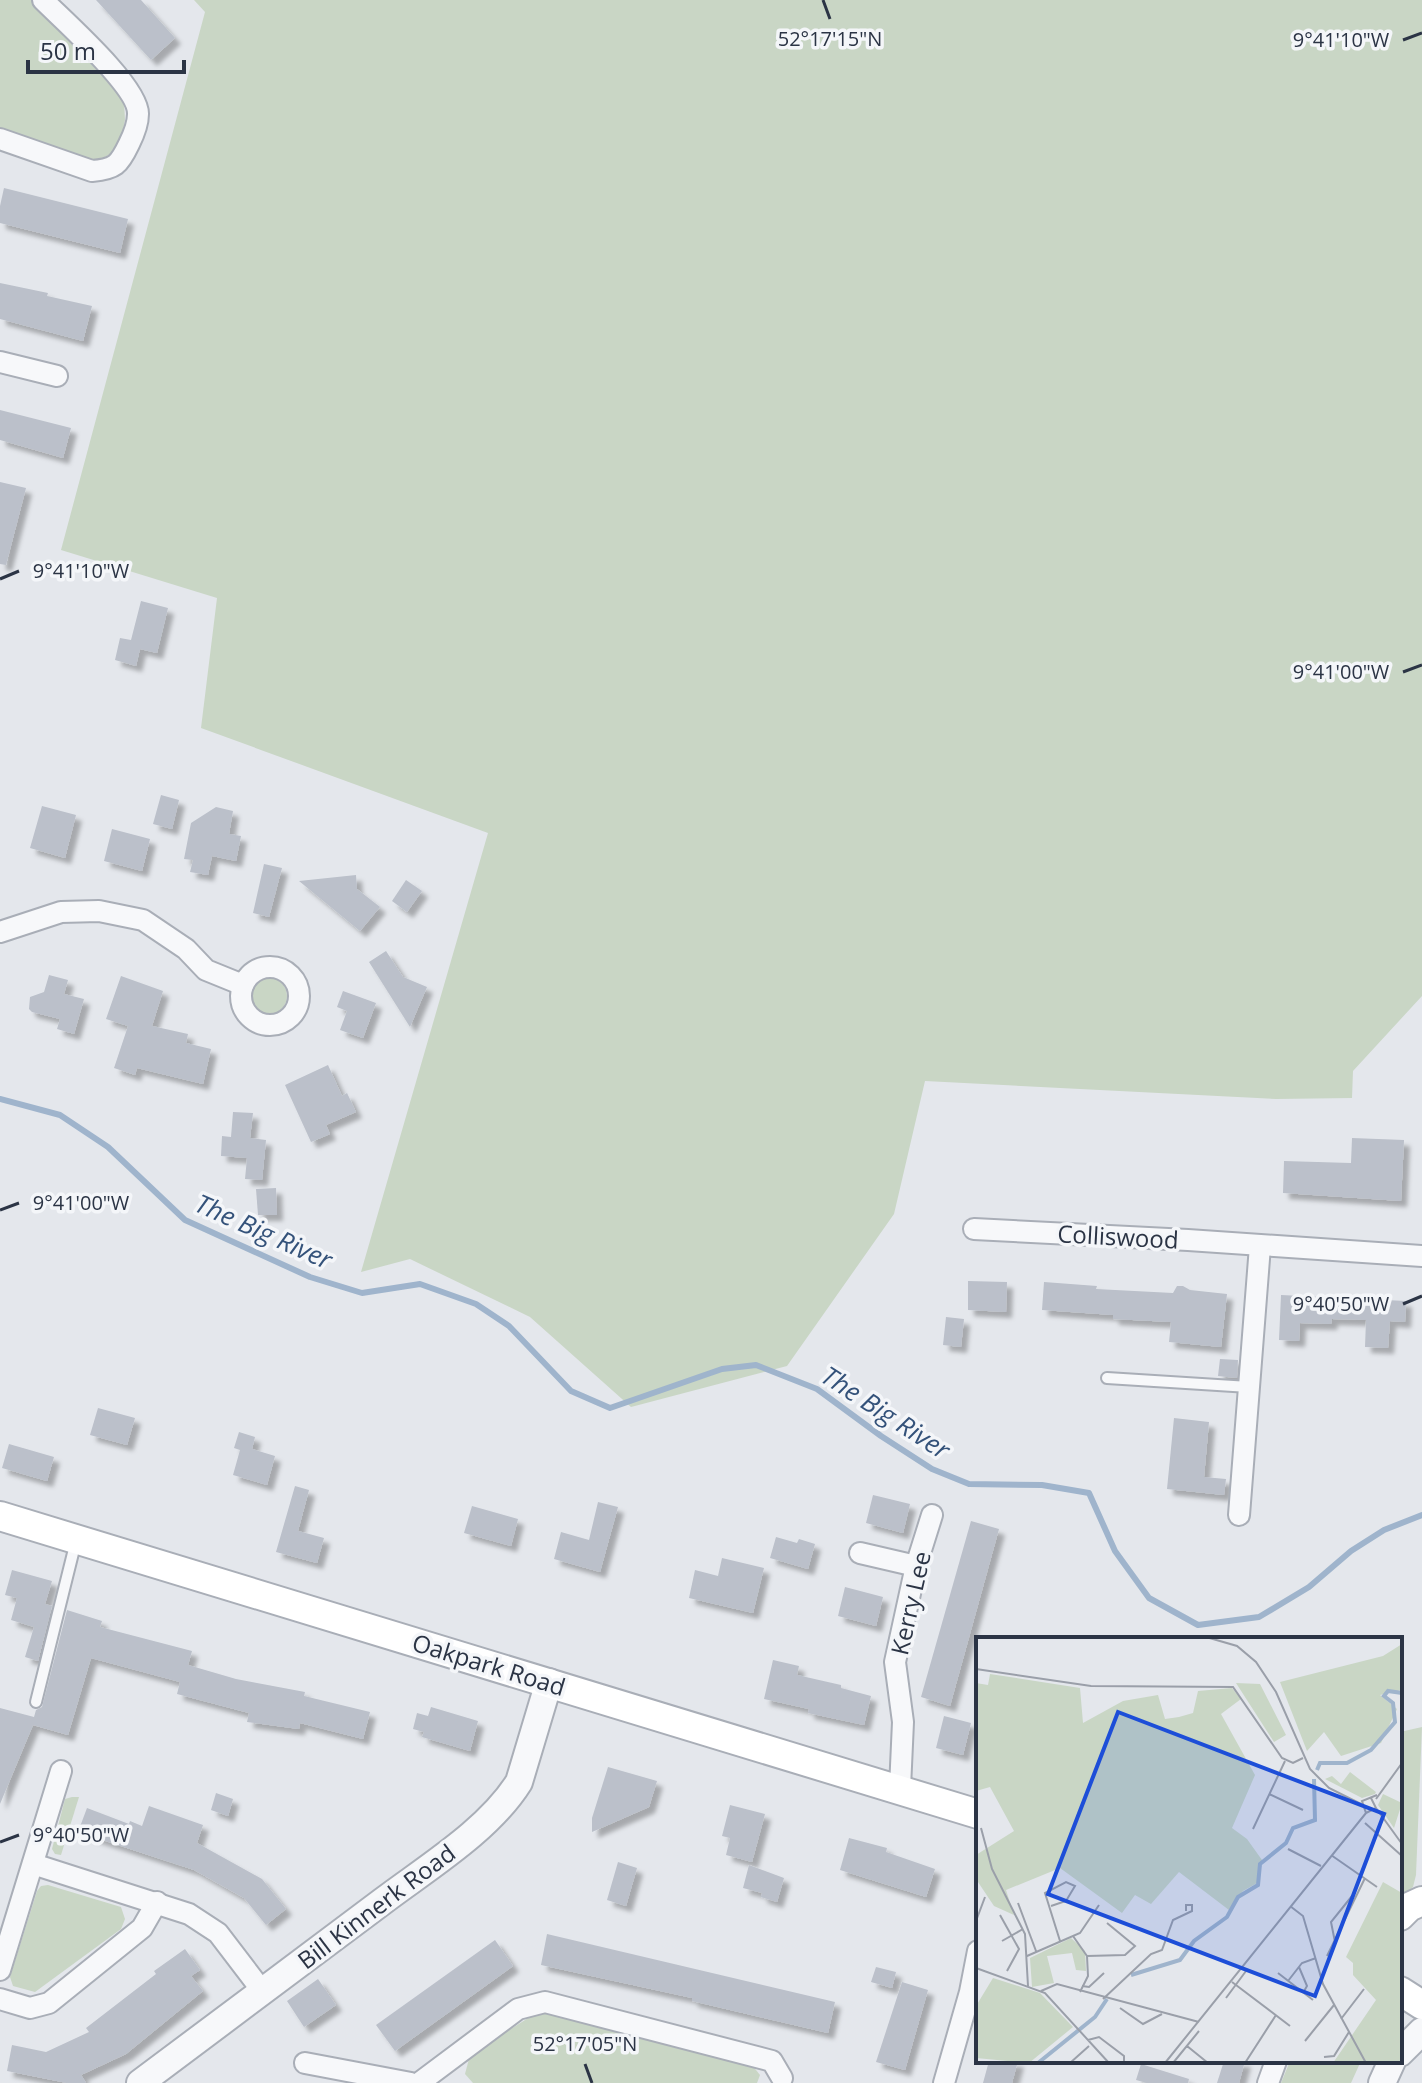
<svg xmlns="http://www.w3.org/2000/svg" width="1422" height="2083" viewBox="0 0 1422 2083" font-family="'Open Sans',sans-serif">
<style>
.green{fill:#c9d6c5}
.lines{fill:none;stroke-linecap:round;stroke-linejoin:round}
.stream{stroke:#9fb4cc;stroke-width:6}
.building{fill:#bbc0ca;filter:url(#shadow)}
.service-casing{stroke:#a9aeb7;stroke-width:14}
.minor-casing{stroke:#a9aeb7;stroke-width:24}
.tertiary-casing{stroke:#a9aeb7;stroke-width:30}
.secondary-casing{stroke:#a9aeb7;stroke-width:32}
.service{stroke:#f7f8fa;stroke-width:10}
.minor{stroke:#f7f8fa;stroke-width:20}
.tertiary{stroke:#f7f8fa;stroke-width:26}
.secondary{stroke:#fff;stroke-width:28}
.ticks{fill:none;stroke:#2b3445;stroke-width:3}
.labels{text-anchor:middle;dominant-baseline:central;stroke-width:7;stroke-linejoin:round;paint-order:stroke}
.street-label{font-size:24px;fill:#2b3445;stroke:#f4f6f9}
.water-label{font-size:26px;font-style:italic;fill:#34527a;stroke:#f4f6f9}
.inset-river{fill:none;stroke:#9fb4cc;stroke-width:4}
.inset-road{fill:none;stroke:#9a9fa9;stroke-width:2}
.view{fill:#1d4ed8;fill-opacity:0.15;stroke:#1d4ed8;stroke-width:4}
.inset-edge{fill:none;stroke:#2b3445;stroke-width:4}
.ticks-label{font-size:20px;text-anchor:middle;fill:#2b3445;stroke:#f4f6f9;stroke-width:7;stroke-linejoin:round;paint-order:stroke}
</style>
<defs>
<filter id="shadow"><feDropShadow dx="6" dy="6" stdDeviation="2" flood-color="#0004"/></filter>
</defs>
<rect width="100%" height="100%" fill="#e4e7ec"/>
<g class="green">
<polygon points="0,0 31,0 104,78 124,102 125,120 121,141 112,153 99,160 92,160 11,137 0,130"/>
<polygon points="194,0 1422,0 1422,996 1353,1071 1352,1098 1276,1099 925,1081 894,1214 787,1366 631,1407 530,1317 410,1259 361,1272 488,833 201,728 217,598 61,550 205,12"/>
<circle cx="269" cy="996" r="18"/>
<polygon points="1422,1727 1416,1875 1413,1887 1400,1897 1400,1732"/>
<polygon points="72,1797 79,1797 61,1855 55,1854 52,1849 65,1799"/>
<polygon points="48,1885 121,1907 125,1919 121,1929 35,1992 13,1986 10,1977 37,1891 41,1886"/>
<polygon points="548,2012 752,2065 760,2075 757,2083 473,2083 465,2074 470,2055 533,2015"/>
<polygon points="1290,2061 1361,2061 1351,2083 1281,2083"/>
</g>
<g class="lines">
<polyline class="stream" points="0,1099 60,1115 108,1147 185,1220 310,1277 362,1293 420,1284 476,1304 509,1326 571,1391 610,1408 722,1369 756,1365 817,1389 881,1436 932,1469 969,1484 1042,1485 1089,1493 1115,1551 1149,1598 1198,1625 1259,1617 1309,1587 1351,1551 1384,1530 1422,1515"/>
</g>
<g class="building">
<polygon points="96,0 141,0 175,38 151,60"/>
<polygon points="4,188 128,219 120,253 0,223 0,206"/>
<polygon points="0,283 48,293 47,296 92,306 83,341 0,319"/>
<polygon points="0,410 71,428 63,458 0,440"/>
<polygon points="0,482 26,488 6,565 0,564"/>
<polygon points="141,601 168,608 157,653 140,649 136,666 115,660 120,638 131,640"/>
<polygon points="161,795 179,800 172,829 153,824"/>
<polygon points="42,806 76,815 65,858 30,848"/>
<polygon points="216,807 233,811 229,834 241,836 236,861 212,856 208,875 190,872 193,860 184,859 191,823"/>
<polygon points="112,829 150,839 142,871 104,861"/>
<polygon points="264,864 282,868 269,917 253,913"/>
<polygon points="356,875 357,889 380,907 360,931 299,881"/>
<polygon points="406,880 422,891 407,912 392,901"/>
<polygon points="386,951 403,977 427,987 410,1027 369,962"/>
<polygon points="49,975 68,980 64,994 84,999 74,1034 57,1029 60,1019 32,1012 29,1009 30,997 44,992"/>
<polygon points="121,976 163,991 152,1026 188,1034 186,1043 211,1049 203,1084 137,1068 135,1075 114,1068 128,1026 106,1019"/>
<polygon points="343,991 376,1003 363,1038 340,1030 347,1011 337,1007"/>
<polygon points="328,1065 342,1096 347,1093 356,1112 326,1125 330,1134 311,1142 285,1085"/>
<polygon points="233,1112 253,1113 250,1138 266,1140 262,1180 245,1179 247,1158 221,1156 222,1136 231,1137"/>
<polygon points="1352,1138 1404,1140 1401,1201 1283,1193 1284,1161 1351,1163"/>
<polygon points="276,1188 277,1215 258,1215 256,1189"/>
<polygon points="968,1281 1007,1282 1006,1312 968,1310"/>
<polygon points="1044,1282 1097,1286 1096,1289 1173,1293 1177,1286 1183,1286 1190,1290 1227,1294 1221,1347 1169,1342 1171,1322 1113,1319 1113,1315 1042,1310"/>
<polygon points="1281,1295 1406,1301 1405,1322 1390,1321 1388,1348 1365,1347 1366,1320 1332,1319 1331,1324 1300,1323 1299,1341 1279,1340"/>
<polygon points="946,1317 964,1319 961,1347 943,1345"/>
<polygon points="1220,1359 1238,1360 1237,1378 1218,1376"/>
<polygon points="98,1408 135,1418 127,1445 90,1435"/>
<polygon points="1174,1418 1209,1422 1204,1477 1226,1479 1224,1495 1167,1489"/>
<polygon points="239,1432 255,1437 252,1449 275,1456 267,1485 233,1475 240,1450 234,1448"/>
<polygon points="9,1444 54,1457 47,1481 2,1468"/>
<polygon points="295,1486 309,1490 298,1531 324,1538 317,1563 276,1552"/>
<polygon points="873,1495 910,1504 903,1533 866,1523"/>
<polygon points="598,1502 618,1507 600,1572 554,1559 561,1532 589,1540"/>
<polygon points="472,1506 518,1519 511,1546 464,1533"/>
<polygon points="971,1521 999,1529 950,1706 921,1697"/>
<polygon points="776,1537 797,1543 799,1539 815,1544 808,1569 770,1558"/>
<polygon points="722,1558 764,1568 753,1613 689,1598 695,1570 718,1576"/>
<polygon points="12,1570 52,1581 45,1604 52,1606 38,1661 25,1657 34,1627 11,1620 17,1598 5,1595"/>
<polygon points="845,1587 883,1597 876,1626 838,1616"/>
<polygon points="67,1610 102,1621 100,1627 192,1651 188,1665 236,1679 305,1692 304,1696 370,1712 363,1739 300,1723 299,1729 247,1722 249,1713 177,1694 180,1682 91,1658 68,1735 33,1725 0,1804 0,1708 34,1717 36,1710 42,1707"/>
<polygon points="773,1660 799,1666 797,1675 841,1685 841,1688 871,1696 864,1725 808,1713 809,1709 764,1699"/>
<polygon points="431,1707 478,1721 470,1751 422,1737 424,1732 413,1729 417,1713 428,1716"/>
<polygon points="944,1716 971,1723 963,1755 936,1748"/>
<polygon points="608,1767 657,1781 649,1807 592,1832 592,1818"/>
<polygon points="216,1793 233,1799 228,1816 211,1810"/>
<polygon points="730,1805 765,1814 752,1862 726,1855 730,1838 722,1836"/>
<polygon points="149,1806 203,1825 197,1843 262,1879 286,1909 266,1925 244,1898 194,1870 78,1832 87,1808 129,1824 130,1821 142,1826"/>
<polygon points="849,1838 887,1848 886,1852 935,1869 926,1897 840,1870"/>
<polygon points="618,1862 637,1868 626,1906 607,1900"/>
<polygon points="749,1865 784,1878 777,1902 761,1897 762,1893 743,1888"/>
<polygon points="547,1934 835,2002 828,2033 692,2001 692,1998 541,1965"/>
<polygon points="495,1940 513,1966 395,2051 376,2025"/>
<polygon points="185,1949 200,1970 191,1976 203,1991 126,2054 81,2075 86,2083 67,2083 7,2071 12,2045 46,2052 89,2032 86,2028 156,1974 154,1971"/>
<polygon points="876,1967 896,1972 892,1988 871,1982"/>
<polygon points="318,1979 336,2005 304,2027 287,2001"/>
<polygon points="902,1982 928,1990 905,2070 876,2062"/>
<polygon points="989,2061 1018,2061 1012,2083 983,2083"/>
<polygon points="1224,2061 1245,2061 1239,2083 1217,2083"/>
<polygon points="1141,2064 1189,2079 1188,2083 1147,2083 1136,2080"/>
</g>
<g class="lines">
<defs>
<g id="service">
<polyline points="1107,1378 1249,1387"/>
<polyline points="36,1702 76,1541"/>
</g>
<g id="minor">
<path d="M0 139 92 171C115 169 119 165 129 144 133 136 138 124 138 114 139 87 64 21 43 0"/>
<polyline points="0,362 57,376"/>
<polyline points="0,932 61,912 99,911 143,920 186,949 206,970 243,985"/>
<circle cx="270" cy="996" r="29"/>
<polyline points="974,1229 1188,1240 1422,1256"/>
<polyline points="1239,1515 1260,1246"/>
<polyline points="860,1553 916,1566"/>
<polyline points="900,1788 903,1722 895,1662 916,1566 932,1515"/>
<polyline points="33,1864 189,1914 218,1933 263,1992"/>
<polyline points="0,1970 61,1771"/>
<polyline points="0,1999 30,2008 49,2003 142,1928 157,1902"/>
<polyline points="305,2063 411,2083"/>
<polyline points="419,2083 518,2009 545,2002 772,2061 782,2078"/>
<polyline points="944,2083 970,1992 978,1951"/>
<polyline points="1268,2083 1276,2061"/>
</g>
<g id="tertiary">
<polyline points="1400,2053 1422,2031"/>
<path d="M140 2083C221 2023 302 1962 383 1901 428 1867 489 1830 519 1782L549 1682"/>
<polyline points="1382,2083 1392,2061"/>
</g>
<g id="secondary">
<polyline points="0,1516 978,1814"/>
<polyline points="1400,1916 1409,1907 1422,1901"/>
<polyline points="1400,1991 1422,2005"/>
</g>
</defs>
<use href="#service" class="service-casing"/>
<use href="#minor" class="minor-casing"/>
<use href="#tertiary" class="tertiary-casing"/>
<use href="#secondary" class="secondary-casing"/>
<use href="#service" class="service"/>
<use href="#minor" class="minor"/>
<use href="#tertiary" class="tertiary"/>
<use href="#secondary" class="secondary"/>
</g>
<path class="ticks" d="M823 0 830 19M1403 40 1422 33M0 579 19 571M1403 672 1422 665M0 1210 19 1203M1403 1304 1422 1296M0 1842 19 1835M585 2064 592 2083"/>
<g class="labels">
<g class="street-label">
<text transform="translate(1118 1236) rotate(3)">Colliswood</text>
<text transform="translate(910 1603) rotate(-77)">Kerry Lee</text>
<text transform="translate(489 1664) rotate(17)">Oakpark Road</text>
<text transform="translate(376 1906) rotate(-37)">Bill Kinnerk Road</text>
</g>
<g class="water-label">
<text transform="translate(264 1231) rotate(24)">The Big River</text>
<text transform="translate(886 1412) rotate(33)">The Big River</text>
</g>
</g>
<g transform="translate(976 1637)">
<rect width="426" height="426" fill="#e4e7ec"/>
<path d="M426 7V53L404 58 421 72 405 106 365 119 348 95 331 114 304 45 407 19ZM14 37 104 51 107 86 147 64 182 58 189 82 203 80 217 76 222 54 256 51 265 62 245 77 279 138 256 191 271 202 286 223 283 245 267 254 253 273 203 235 175 267 159 258 146 276 84 231 30 253 38 278 18 269 0 242V218L38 194 14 150 0 154V46L12 48ZM260 46 284 47 310 98 298 105ZM374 135 400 155 399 157 386 161 349 142 356 139 365 147ZM407 157 426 166 418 191 402 168ZM407 245 426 256V426H357L400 363 377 338V326L370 320ZM95 301 109 314 110 334 100 333 96 316 71 319 78 346 56 350 54 321ZM17 341 64 356 97 390 53 426 0 421V369Z" fill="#c9d6c5"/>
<path class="inset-river" d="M341 133 344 126H371L395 113 419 85 417 66 408 59 412 54 426 56M155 338 204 323 218 304 251 280 262 260 282 248 284 227 310 206 317 191 339 183 338 142M62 426 119 380 131 362"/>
<path class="inset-road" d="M230 0 261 9 280 25 300 55 334 132 353 151 385 167M0 32 115 49 257 50 306 121 317 126 327 121M293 157 327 173M395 161 400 171 390 176 386 164 401 158M400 162 426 126M400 171 426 207M389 186 426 219M5 191 16 232 49 297 52 349M277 192 309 124M312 212 345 229M355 218 401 250M42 266 60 314M75 269 90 264 99 249 90 245 69 256 84 304M314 269 327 279 347 347 390 426M24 278 43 312 31 334M0 284 9 260M97 299 111 319 112 339 104 355M26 304 47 292M359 305 355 285 376 259M51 319 104 296 123 268M111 319 149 318 159 309 131 286M351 319 389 241M323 330 331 349 327 356M0 331 69 356 133 426M302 336 337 363M312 344 326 326 340 321M256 345 314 389M106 349 113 350 128 336M65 354 81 347 223 385M250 361 270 334M127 362 175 317 186 313 197 283 216 274V268H210V274M144 371 167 387 186 377M365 382 388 352M112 403 123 400 148 419V426M329 404 358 368M211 409 232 426M348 420 358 419 373 395M94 426 113 409M189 426 390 176M197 426 223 394M269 426 300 378"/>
<path class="view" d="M142 75 408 177 339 359 72 257Z"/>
<rect width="426" height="426" class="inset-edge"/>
</g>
<g class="ticks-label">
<text x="830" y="46">52°17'15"N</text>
<text x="1341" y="47">9°41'10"W</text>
<text x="81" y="578">9°41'10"W</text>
<text x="1341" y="679">9°41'00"W</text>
<text x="81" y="1210">9°41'00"W</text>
<text x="1341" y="1311">9°40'50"W</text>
<text x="81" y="1842">9°40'50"W</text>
<text x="585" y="2051">52°17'05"N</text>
</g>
<path d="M28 60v12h156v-12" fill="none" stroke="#2b3445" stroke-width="4"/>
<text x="40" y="60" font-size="24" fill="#2b3445" stroke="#f4f6f9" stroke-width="6" paint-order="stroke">50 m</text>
</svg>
